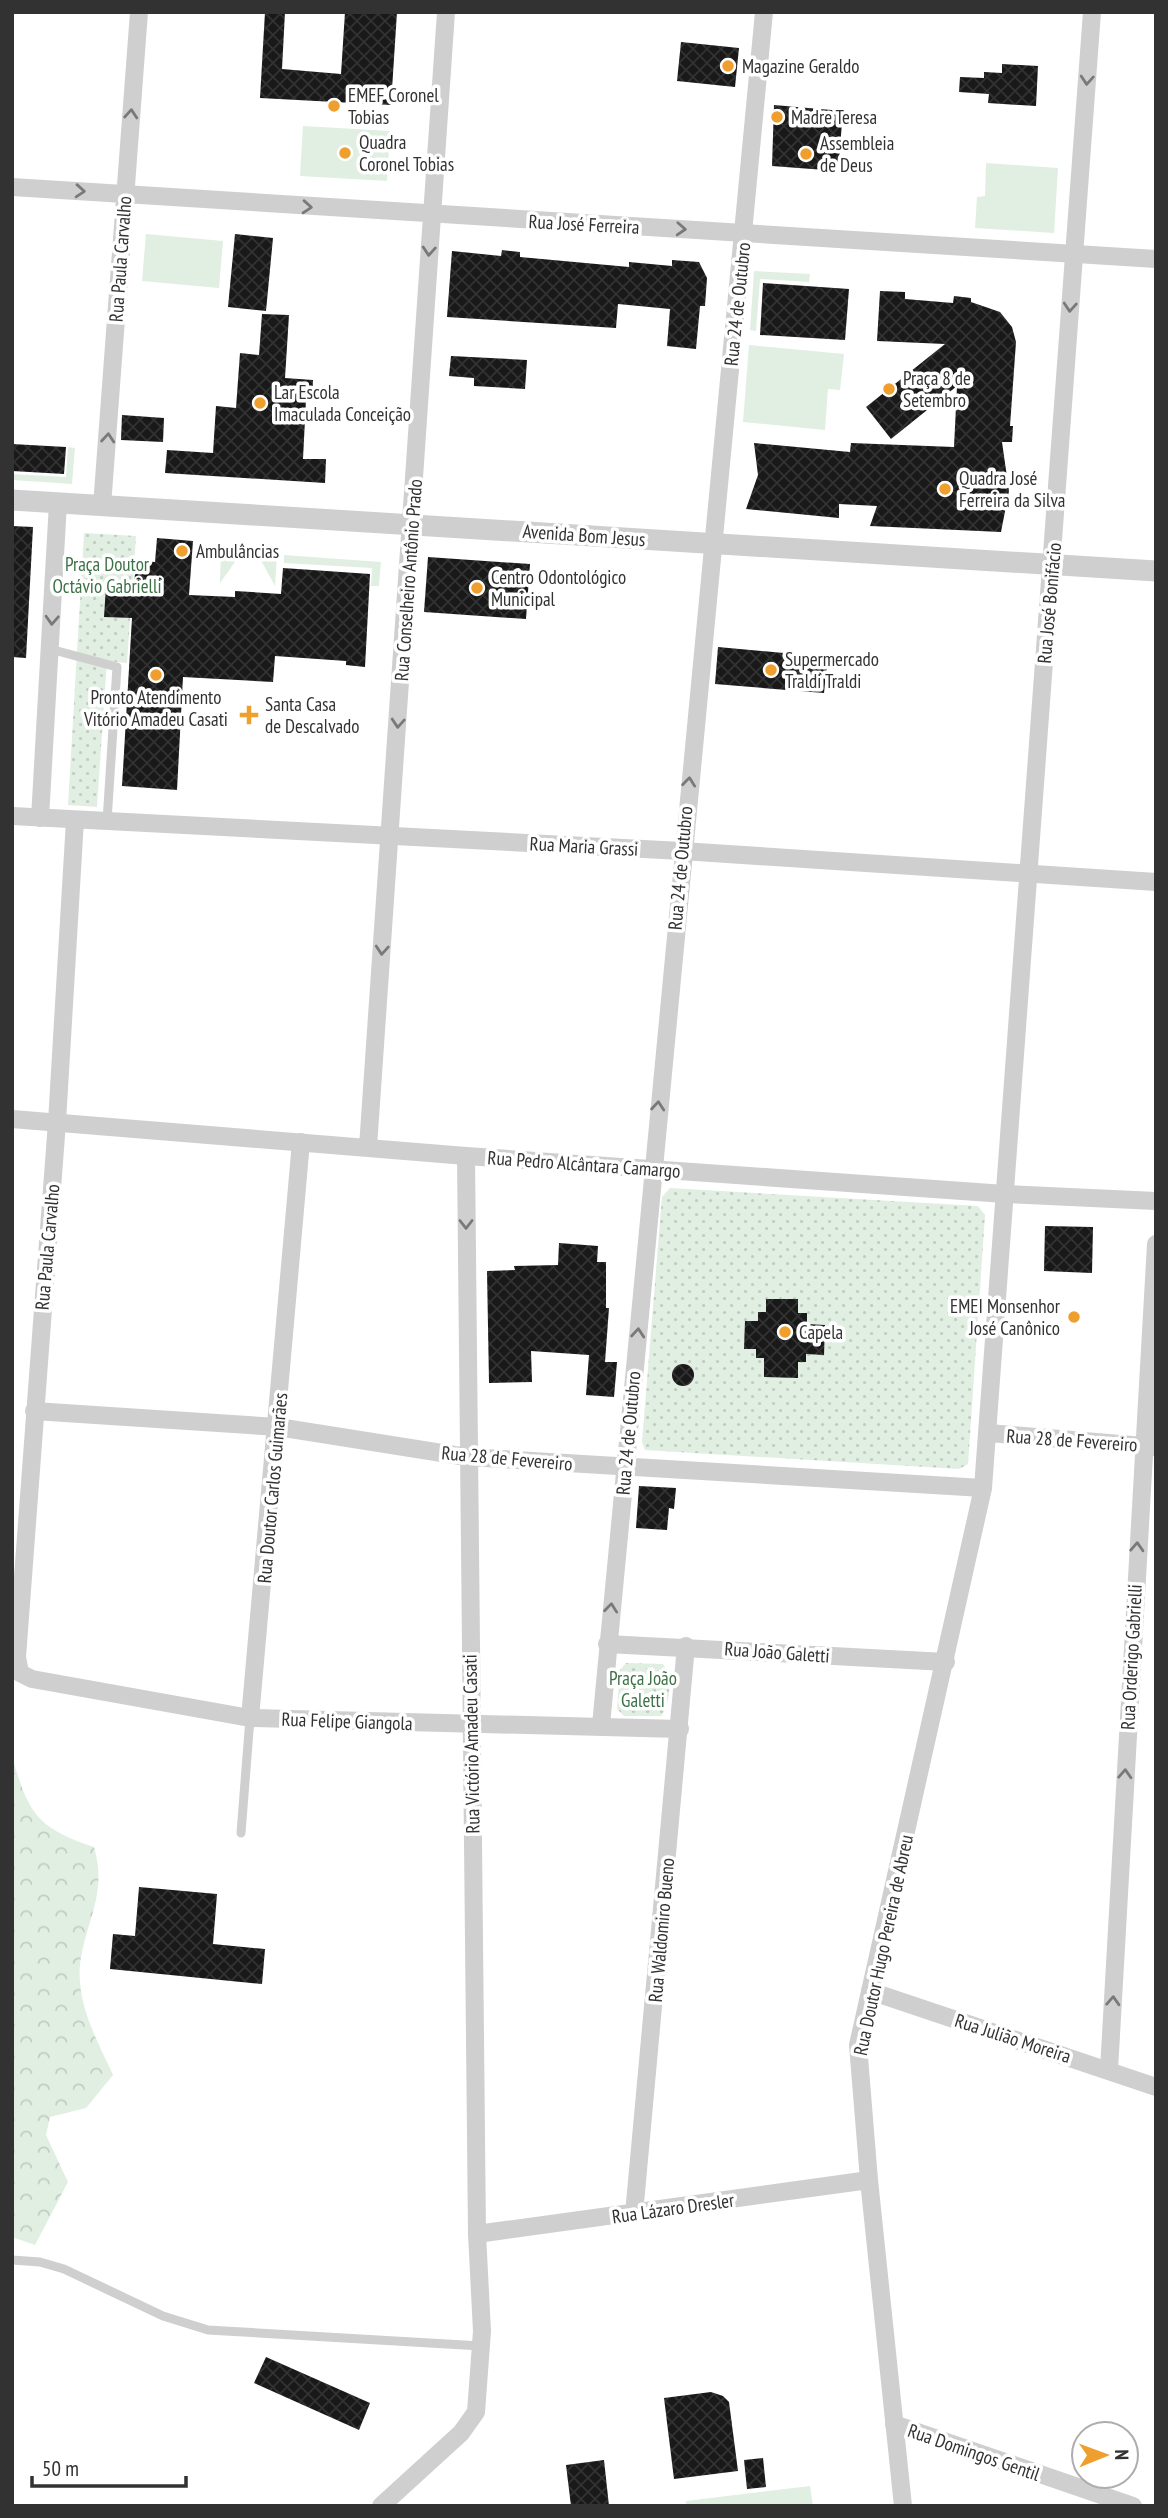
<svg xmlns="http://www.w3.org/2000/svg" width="1168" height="2518" viewBox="0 0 1168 2518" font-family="'PT Sans Narrow',sans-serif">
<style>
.green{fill:#e0efe2}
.forest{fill:url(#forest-crowns)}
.park{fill:url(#park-dots)}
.building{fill:url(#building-cross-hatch)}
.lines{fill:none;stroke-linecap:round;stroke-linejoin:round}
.service{stroke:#cfcfcf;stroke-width:9}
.minor{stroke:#cfcfcf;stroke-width:18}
.tertiary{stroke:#cfcfcf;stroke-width:21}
.oneway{stroke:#797979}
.poi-dot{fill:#ef9f2e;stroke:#fff;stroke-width:2.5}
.labels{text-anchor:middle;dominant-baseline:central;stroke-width:7;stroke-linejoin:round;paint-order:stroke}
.poi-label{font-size:19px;fill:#323232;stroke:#fff;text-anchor:start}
.street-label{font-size:19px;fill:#323232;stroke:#fff}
.park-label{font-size:19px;fill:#3c7146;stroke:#fff}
</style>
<defs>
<pattern id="forest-crowns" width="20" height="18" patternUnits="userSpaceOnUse" patternTransform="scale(1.75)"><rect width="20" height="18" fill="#e0efe2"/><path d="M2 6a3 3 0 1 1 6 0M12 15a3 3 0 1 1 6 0" fill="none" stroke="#c1cdc2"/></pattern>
<pattern id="park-dots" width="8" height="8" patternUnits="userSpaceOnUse" patternTransform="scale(1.75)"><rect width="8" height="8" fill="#e0efe2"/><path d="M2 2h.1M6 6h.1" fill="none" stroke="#c1cdc2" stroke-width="1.8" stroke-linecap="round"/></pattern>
<pattern id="building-cross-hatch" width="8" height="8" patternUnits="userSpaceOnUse" patternTransform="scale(1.75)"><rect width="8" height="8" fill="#191919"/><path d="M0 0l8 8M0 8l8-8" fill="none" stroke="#323232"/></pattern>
</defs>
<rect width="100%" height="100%" fill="#fff"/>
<g class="green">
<polygon points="303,126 390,131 387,181 300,176"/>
<polygon points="986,163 1058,168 1054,233 975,228 977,197 985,196"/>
<polygon points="146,234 223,241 219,288 142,281"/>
<polygon points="754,271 810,274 809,282 760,279 756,331 750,330"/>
<polygon points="749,345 844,354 840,390 828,389 825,430 743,422"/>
<polygon points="68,447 75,448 72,484 12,480 12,474 66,477"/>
<polygon points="221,550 242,552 220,583"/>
<polygon points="257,553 277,554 275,586"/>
<polygon points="284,555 381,562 379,586 371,586 372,568 284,563"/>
<polygon points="810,2486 813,2506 686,2506 686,2501"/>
</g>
<path class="forest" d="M12 1756C28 1812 36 1828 94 1847 106 1889 91 1912 82 1952 72 1996 95 2036 113 2075L86 2108 50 2117 46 2135 68 2182 35 2245 12 2237Z"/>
<g class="park">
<polygon points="84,533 136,536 127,663 107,661 97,807 68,805"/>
<polygon points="670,1188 978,1206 985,1215 968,1464 959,1469 645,1450 642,1442 662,1197"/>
<path d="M626 1663 663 1664C672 1678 671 1703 661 1716H624L617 1709 620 1670Z"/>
</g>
<g class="building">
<polygon points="265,12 285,12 282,69 341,74 345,12 397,12 391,105 260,98"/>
<polygon points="681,42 739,48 735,87 677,81"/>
<polygon points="1002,64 1038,66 1036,106 988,103 989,94 959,92 960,77 984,78 984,72 1002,73"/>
<polygon points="774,105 843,111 838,171 772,166"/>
<polygon points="235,234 273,238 266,311 228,307"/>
<polygon points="502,250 520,252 520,257 629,267 629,262 672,266 672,260 699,262 707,278 705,306 700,306 696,349 667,346 670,309 618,304 616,328 447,317 452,251 501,256"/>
<polygon points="763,283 849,289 845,340 760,335"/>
<polygon points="880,291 905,292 905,299 953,303 954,296 971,298 971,302 1000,312 1012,327 1016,342 1010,426 1013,426 1012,442 1002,442 1009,491 1001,532 870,526 877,506 839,504 839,518 746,509 758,475 754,443 850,452 851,443 954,447 957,386 891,439 866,407 945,344 877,341"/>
<polygon points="262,314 289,315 285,378 313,380 312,400 306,400 303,459 326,459 325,483 165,473 167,450 213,453 216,406 236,408 240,353 259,355"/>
<polygon points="451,356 527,360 525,389 474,386 474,378 449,376"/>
<polygon points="122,415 164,418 163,442 121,440"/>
<polygon points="12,444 66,447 64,474 12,471"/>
<polygon points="12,526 33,527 26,658 12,657"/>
<polygon points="157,538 193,541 189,595 235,597 235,591 281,594 283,568 370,574 365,667 346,665 346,661 275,656 273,682 183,677 177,790 122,786 132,618 104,617 106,586 134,587 136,560 155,562"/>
<polygon points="428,557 530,564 526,619 424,612"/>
<polygon points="718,647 828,657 824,693 715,684"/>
<polygon points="1045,1226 1093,1227 1092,1273 1044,1271"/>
<polygon points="559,1243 598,1246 597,1262 606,1262 606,1308 609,1308 605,1362 617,1362 614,1397 586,1395 589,1355 531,1351 532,1382 489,1383 487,1271 515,1270 514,1266 558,1265"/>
<polygon points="766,1299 798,1299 798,1313 807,1313 807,1324 825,1325 824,1355 806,1354 806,1362 798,1362 798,1378 764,1377 764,1358 756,1358 756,1349 744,1349 745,1321 758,1321 758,1312 766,1312"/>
<circle cx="683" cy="1375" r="11"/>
<polygon points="639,1486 676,1488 674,1509 669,1508 667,1530 636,1528"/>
<polygon points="139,1887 217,1894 213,1944 265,1949 262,1984 110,1969 113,1934 135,1936"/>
<polygon points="266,2357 370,2403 359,2430 254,2383"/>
<polygon points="711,2392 723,2396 729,2402 738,2471 674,2479 664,2398"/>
<polygon points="763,2458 766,2487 747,2489 744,2460"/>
<polygon points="604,2460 609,2506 571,2506 566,2465"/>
</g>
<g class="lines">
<g class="service">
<polyline points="50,649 117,667 107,821"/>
<polyline points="241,1833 250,1718"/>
<polyline points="12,2260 40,2262 64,2269 163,2316 208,2330 481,2346"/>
</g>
<g class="minor">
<polyline points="12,187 1156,259"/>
<polyline points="102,506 139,12"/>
<polyline points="12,816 682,851 1156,882"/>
<polyline points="40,818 58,503"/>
<polyline points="75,820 57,1122 17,1657 20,1673 32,1679 250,1718 680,1729"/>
<polyline points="12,1119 466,1156 1005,1194 1156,1201"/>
<polyline points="368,1147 446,12"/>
<polyline points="34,1411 278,1427 467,1457 983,1488"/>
<polyline points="989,1433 1156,1447"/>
<polyline points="607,1644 946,1662"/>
<polyline points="250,1718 301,1142"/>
<polyline points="601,1725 764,12"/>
<polyline points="870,1991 1156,2087"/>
<polyline points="1109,2070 1156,1244"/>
<polyline points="634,2214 686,1646"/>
<polyline points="477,2234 869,2180"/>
<polyline points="894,2424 1133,2506"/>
<polyline points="381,2506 461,2433 476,2412 482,2331 477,2234 466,1156"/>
<polyline points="903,2506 869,2180 858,2045 983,1488 1092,12"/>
</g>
<polyline class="tertiary" points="12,500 1156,571"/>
</g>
<defs><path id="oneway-chevron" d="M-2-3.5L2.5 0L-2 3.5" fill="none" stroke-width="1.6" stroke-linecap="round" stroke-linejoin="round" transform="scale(1.75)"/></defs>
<g class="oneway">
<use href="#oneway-chevron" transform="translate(1087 80) rotate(94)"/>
<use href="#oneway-chevron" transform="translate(131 114) rotate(-86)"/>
<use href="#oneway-chevron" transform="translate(80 191) rotate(4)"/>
<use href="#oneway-chevron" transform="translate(307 207) rotate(4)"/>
<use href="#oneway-chevron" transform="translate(681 229) rotate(3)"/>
<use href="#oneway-chevron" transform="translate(429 251) rotate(94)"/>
<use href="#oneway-chevron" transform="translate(1070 307) rotate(94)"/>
<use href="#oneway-chevron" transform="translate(108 438) rotate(-85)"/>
<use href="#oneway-chevron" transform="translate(52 620) rotate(93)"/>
<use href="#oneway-chevron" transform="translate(398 723) rotate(94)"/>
<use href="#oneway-chevron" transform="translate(689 782) rotate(-84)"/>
<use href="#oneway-chevron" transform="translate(382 950) rotate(94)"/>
<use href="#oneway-chevron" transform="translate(658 1106) rotate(-85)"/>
<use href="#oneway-chevron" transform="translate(466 1224) rotate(90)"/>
<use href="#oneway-chevron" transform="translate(638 1333) rotate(-85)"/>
<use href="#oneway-chevron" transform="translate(1137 1547) rotate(-87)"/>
<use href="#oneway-chevron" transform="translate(611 1608) rotate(-84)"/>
<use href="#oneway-chevron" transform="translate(1125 1774) rotate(-87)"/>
<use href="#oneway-chevron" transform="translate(1113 2001) rotate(-87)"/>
</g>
<g class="poi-dot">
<circle cx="728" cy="66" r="7"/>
<circle cx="334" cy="106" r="7"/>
<circle cx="777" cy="117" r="7"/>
<circle cx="345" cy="153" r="7"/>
<circle cx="806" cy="154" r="7"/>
<circle cx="889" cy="389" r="7"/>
<circle cx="260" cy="403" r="7"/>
<circle cx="945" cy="489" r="7"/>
<circle cx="182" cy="551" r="7"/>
<circle cx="477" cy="588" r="7"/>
<circle cx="771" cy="670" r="7"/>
<circle cx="156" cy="675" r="7"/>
<path d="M245.5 704.5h7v7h7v7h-7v7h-7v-7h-7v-7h7z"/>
<circle cx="1074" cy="1317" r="7"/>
<circle cx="785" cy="1332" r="7"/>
</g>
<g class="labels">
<g class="poi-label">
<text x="742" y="66">Magazine Geraldo</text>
<text x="348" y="95">EMEF Coronel<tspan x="348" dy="22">Tobias</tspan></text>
<text x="791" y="117">Madre Teresa</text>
<text x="359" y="142">Quadra<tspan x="359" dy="22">Coronel Tobias</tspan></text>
<text x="820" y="143">Assembleia<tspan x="820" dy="22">de Deus</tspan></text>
<text x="903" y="378">Praça 8 de<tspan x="903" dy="22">Setembro</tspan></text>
<text x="274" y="392">Lar Escola<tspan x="274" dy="22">Imaculada Conceição</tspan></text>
<text x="959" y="478">Quadra José<tspan x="959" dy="22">Ferreira da Silva</tspan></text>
<text x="196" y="551">Ambulâncias</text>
<text x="491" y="577">Centro Odontológico<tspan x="491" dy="22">Municipal</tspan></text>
<text x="785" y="659">Supermercado<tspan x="785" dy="22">Traldi Traldi</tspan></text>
<text x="156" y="697" text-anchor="middle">Pronto Atendimento<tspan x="156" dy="22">Vitório Amadeu Casati</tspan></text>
<text x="265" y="704">Santa Casa<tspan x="265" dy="22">de Descalvado</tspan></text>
<text x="1060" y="1306" text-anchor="end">EMEI Monsenhor<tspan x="1060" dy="22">José Canônico</tspan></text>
<text x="799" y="1332">Capela</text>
</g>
<g class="street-label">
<text transform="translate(584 224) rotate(3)">Rua José Ferreira</text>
<text transform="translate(120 259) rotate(-86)">Rua Paula Carvalho</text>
<text transform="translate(737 304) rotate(-84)">Rua 24 de Outubro</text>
<text transform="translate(584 535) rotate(4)">Avenida Bom Jesus</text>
<text transform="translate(408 580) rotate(-86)">Rua Conselheiro Antônio Prado</text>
<text transform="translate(1049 603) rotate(-85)">Rua José Bonifácio</text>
<text transform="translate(584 846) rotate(3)">Rua Maria Grassi</text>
<text transform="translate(680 868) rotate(-85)">Rua 24 de Outubro</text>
<text transform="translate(584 1164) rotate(4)">Rua Pedro Alcântara Camargo</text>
<text transform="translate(47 1247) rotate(-85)">Rua Paula Carvalho</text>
<text transform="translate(628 1433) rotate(-85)">Rua 24 de Outubro</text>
<text transform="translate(1072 1440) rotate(4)">Rua 28 de Fevereiro</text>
<text transform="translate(507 1458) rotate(5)">Rua 28 de Fevereiro</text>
<text transform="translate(272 1488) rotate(-85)">Rua Doutor Carlos Guimarães</text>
<text transform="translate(777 1652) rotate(4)">Rua João Galetti</text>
<text transform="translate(1131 1657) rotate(-87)">Rua Orderigo Gabrielli</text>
<text transform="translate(347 1721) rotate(2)">Rua Felipe Giangola</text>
<text transform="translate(471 1744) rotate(-91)">Rua Victório Amadeu Casati</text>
<text transform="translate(661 1930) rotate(-85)">Rua Waldomiro Bueno</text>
<text transform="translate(883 1945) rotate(-78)">Rua Doutor Hugo Pereira de Abreu</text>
<text transform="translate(1013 2038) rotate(18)">Rua Julião Moreira</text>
<text transform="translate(673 2208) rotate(-8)">Rua Lázaro Dresler</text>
<text transform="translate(974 2452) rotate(19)">Rua Domingos Gentil</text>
</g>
<g class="park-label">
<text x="107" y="564">Praça Doutor<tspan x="107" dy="22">Octávio Gabrielli</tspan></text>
<text x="643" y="1678">Praça João<tspan x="643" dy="22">Galetti</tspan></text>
</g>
</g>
<rect width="1168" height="2518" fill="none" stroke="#323232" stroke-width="28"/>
<g transform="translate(1105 2455) rotate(89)"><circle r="33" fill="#ffffff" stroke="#adadad" stroke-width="2"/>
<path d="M0-5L12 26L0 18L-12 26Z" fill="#ef9f2e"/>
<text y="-10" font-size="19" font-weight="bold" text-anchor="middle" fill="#323232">N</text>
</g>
<path d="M32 2476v10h154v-10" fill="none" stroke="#323232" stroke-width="3.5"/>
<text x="42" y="2476" font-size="21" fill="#323232" stroke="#ffffff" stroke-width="5" paint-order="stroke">50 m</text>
</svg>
